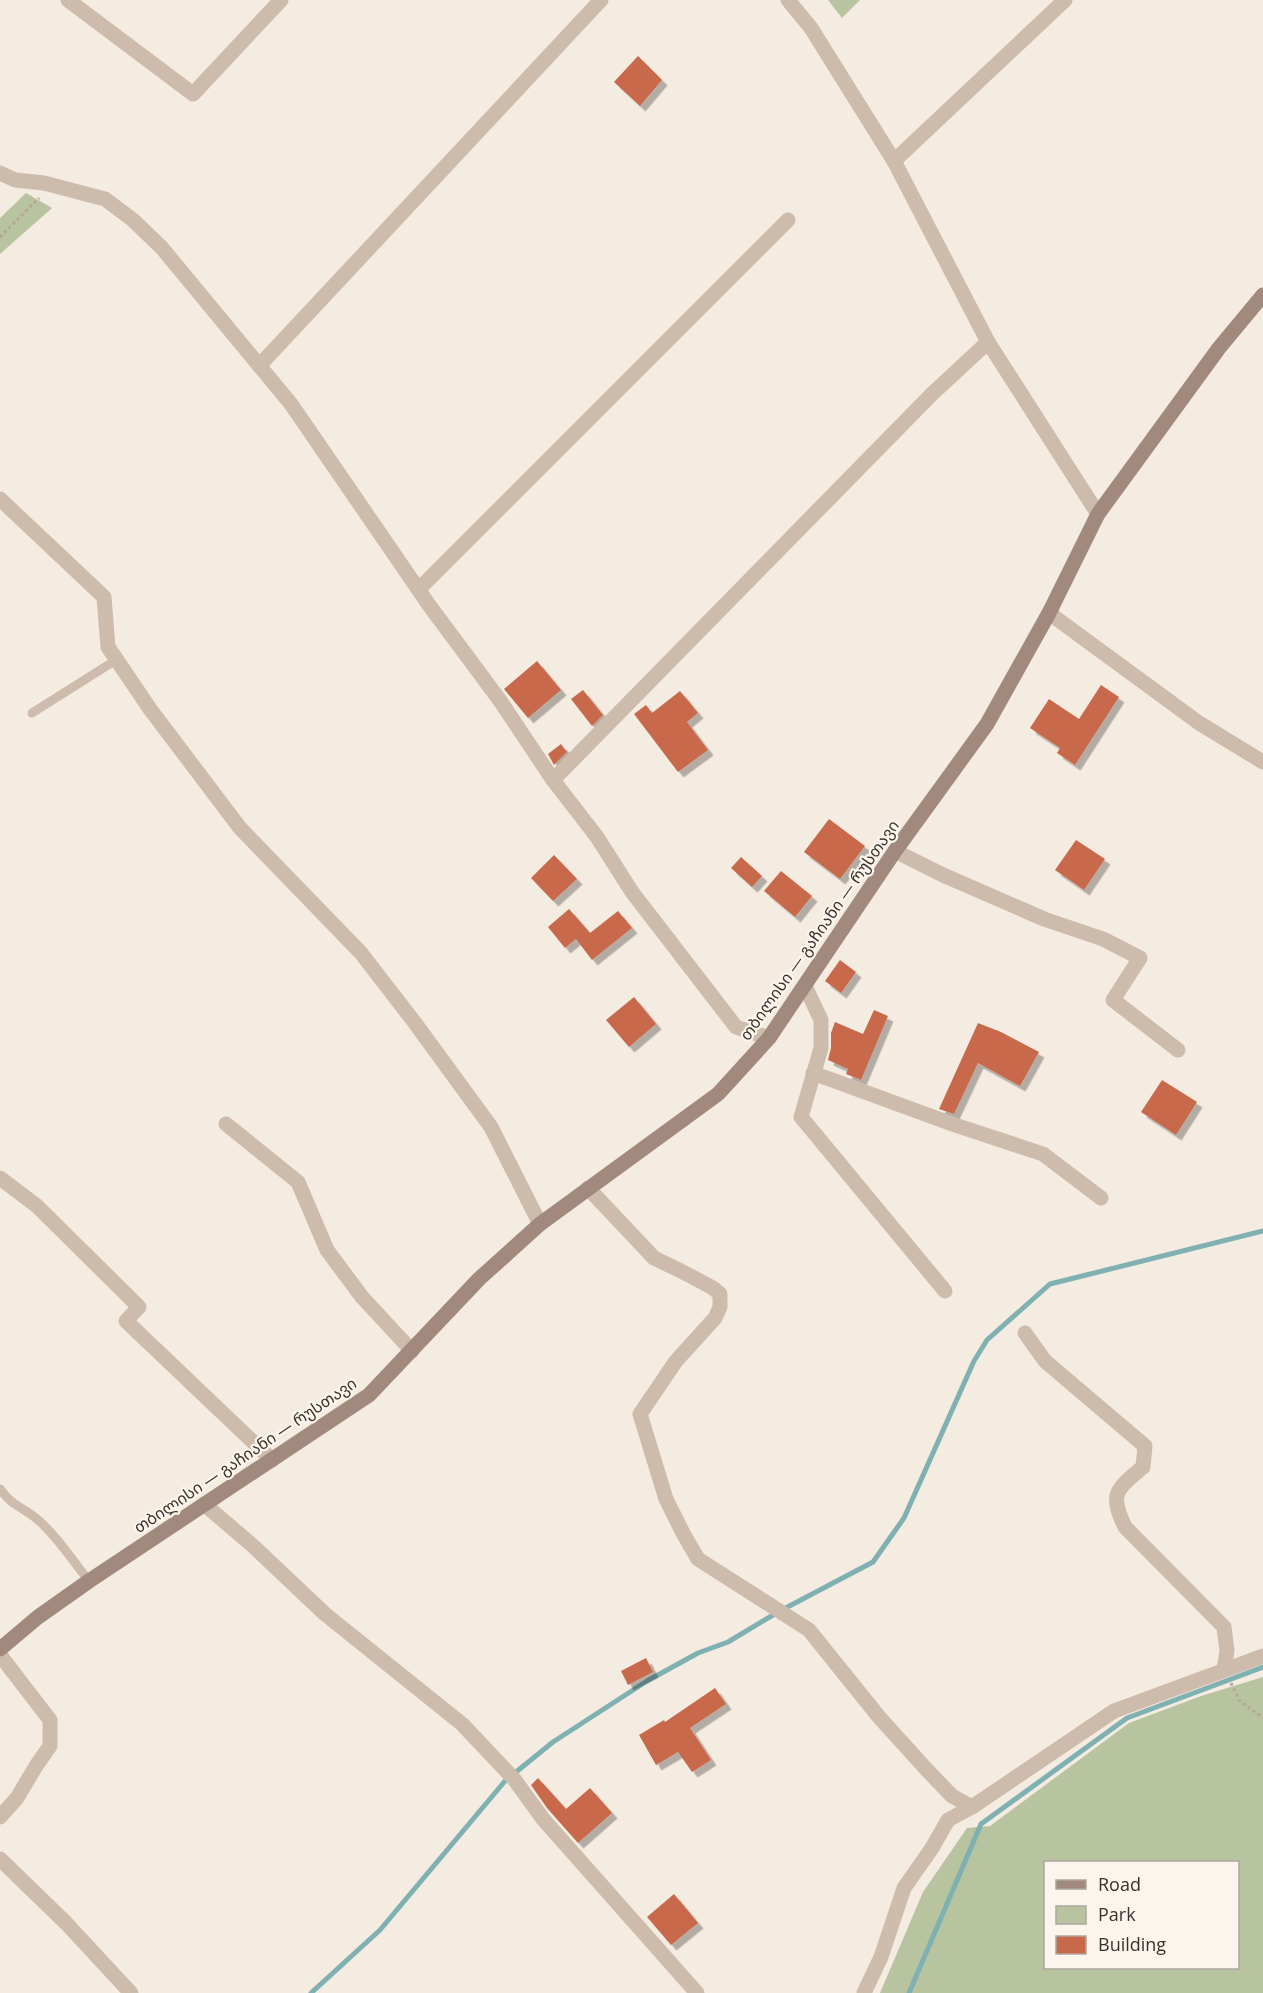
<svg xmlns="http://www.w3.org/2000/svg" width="1263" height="1993" viewBox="0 0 1263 1993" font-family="'Open Sans','Noto Sans Georgian',sans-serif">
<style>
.green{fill:#b8c4a0;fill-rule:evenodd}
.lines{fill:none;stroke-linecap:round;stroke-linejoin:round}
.stream{stroke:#7fb0b2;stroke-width:5}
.building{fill:#c8694b;filter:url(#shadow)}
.path{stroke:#b9a596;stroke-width:3;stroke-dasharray:3 3;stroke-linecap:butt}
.lane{stroke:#cdbbac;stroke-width:9}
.street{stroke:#cdbbac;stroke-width:15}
.secondary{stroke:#a18a7d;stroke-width:15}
.labels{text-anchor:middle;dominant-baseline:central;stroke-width:4.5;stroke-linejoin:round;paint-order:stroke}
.street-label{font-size:16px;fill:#3b302b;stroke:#fbf5ee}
</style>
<defs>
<filter id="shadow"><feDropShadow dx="5.5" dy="5.5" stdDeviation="0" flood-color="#0004"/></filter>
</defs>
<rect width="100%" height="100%" fill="#f4ebe1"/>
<g class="green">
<polygon points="828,0 860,0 842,18"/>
<polygon points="26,193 52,208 0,254 0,218"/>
<path d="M1263 1677V1993H880L923 1892 967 1828 990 1826 1129 1723 1201 1696ZM1046 1862H1238V1968H1046Z"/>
</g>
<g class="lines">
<g class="stream">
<polyline points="311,1993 380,1930 505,1781 553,1742 647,1681 698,1653 728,1642 778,1612 873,1562 904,1518 974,1361 987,1340 1050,1284 1263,1231"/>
<polyline points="909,1993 981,1824 1127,1718 1263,1667"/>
</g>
</g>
<g class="building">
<polygon points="638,56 662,80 640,106 614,82"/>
<polygon points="537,661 561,690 528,718 504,689"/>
<polygon points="1101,685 1119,697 1075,765 1057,753 1060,748 1030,728 1049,699 1079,719"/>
<polygon points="583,690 603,715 592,726 571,699"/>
<polygon points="680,691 698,713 687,722 708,750 678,772 634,714 646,705 652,713"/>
<polygon points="561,744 567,752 554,765 548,754"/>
<polygon points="829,819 865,846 840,879 804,852"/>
<polygon points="1076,840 1105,859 1084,890 1055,870"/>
<polygon points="554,855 577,879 553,901 531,878"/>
<polygon points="741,857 762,876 752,887 731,868"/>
<polygon points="781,871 812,896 795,917 764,891"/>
<polygon points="569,909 590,933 618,911 632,928 592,960 576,939 565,948 548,927"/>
<polygon points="840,960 856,972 841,993 825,981"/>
<polygon points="634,997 656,1024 629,1047 606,1020"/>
<polygon points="874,1010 888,1016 861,1080 846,1074 848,1069 828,1060 831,1048 831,1033 835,1022 863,1034"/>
<polygon points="978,1023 1001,1032 1039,1052 1020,1086 978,1063 954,1114 939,1109"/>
<polygon points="1162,1080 1197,1102 1176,1135 1141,1112"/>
<polygon points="646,1658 653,1672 628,1685 621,1671"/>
<polygon points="715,1688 726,1704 690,1728 711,1760 692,1772 678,1752 656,1765 639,1735 664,1720 665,1722"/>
<polygon points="538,1778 566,1809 590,1788 612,1813 578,1843 547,1808 531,1785"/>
<polygon points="674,1894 698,1923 671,1945 647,1917"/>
</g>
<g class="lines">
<g class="path">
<polyline points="0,237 39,198"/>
<polyline points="1231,1683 1239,1700 1263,1718"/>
</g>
<g class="lane">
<polyline points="32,713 116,660"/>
<path d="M0 1489C13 1507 23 1507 37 1519 57 1536 72 1560 89 1581"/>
</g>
<g class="street">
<polyline points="68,0 193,94 281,0"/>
<polyline points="788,0 811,28 894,161 988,342"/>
<polyline points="894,161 1065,0"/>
<polyline points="0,173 15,180 44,183 105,199 133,220 162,248 291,404 429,605 501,702 553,780 597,837 632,892 736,1027 769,1038"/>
<polyline points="259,366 601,0"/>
<polyline points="0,499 104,597 108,647 150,709 240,828 361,953 415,1023 491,1127 540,1224"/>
<polyline points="419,589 788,220"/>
<polyline points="1049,613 1199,723 1263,762"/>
<polyline points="553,780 932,394 988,342 1098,514"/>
<polyline points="895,851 943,875 1044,919 1103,939 1140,958 1113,1000 1178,1050"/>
<polyline points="805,986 821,1020 821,1048 801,1117 945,1291"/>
<polyline points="813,1073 955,1125 1043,1154 1101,1198"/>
<polyline points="226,1124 298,1182 327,1250 362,1297 412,1351"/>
<polyline points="0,1178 37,1206 139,1307 126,1321 272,1460"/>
<polyline points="588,1188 654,1258 681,1271 713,1288 720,1294 720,1307 715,1318 676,1361 640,1414 666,1499 684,1535 698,1559 809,1630 879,1717 927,1770 952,1796 972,1807"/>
<path d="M1025 1333 1045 1361 1145 1446 1143 1467C1116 1490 1109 1493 1125 1527L1224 1627 1227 1651 1224 1670"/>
<polyline points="204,1504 252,1545 325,1614 462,1724 514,1779 543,1819 697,1993"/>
<polyline points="0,1655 50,1720 50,1746 36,1766 17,1798 0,1817"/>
<polyline points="0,1859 66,1923 131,1993"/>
<polyline points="864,1993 881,1957 904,1888 932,1848 948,1820 972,1807 1114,1711 1263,1656"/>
</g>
<polyline class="secondary" points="0,1649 38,1617 89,1581 369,1395 479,1279 540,1224 718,1094 769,1038 895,851 987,724 1049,613 1098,514 1219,348 1263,295"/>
</g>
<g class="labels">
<g class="street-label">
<text transform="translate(819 930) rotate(-55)">თბილისი — გაჩიანი — რუსთავი</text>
<text transform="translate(245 1455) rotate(-34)">თბილისი — გაჩიანი — რუსთავი</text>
</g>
</g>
<rect x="1044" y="1861" width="195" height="108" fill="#fbf5ee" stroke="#aea6a0" stroke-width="1.5"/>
<rect x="1056" y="1880" width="30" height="9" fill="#a18a7d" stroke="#aea6a0" stroke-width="1.5"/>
<text x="1098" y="1891" font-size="18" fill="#3b302b">Road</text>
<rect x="1056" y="1906" width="30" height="18" fill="#b8c4a0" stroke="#aea6a0" stroke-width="1.5"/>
<text x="1098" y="1921" font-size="18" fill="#3b302b">Park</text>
<rect x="1056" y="1936" width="30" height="18" fill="#c8694b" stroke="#aea6a0" stroke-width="1.5"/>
<text x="1098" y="1951" font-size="18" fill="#3b302b">Building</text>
</svg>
